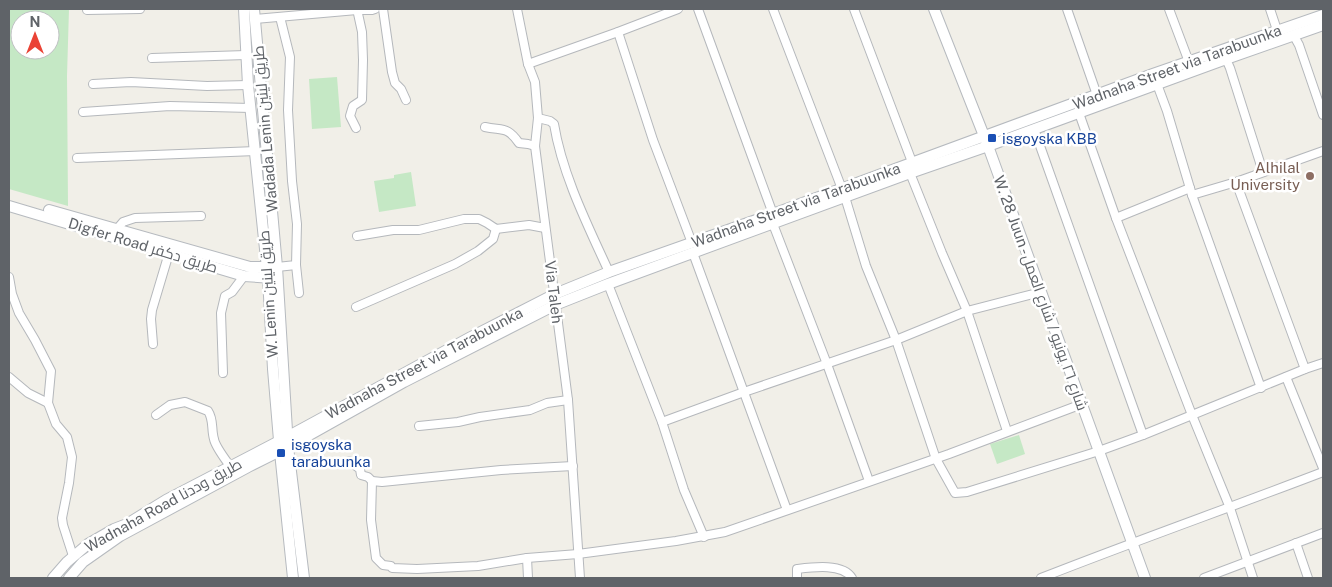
<svg xmlns="http://www.w3.org/2000/svg" width="1332" height="587" viewBox="0 0 1332 587" font-family="'Public Sans',Cairo,sans-serif">
<style>
.green{fill:#c5e8c5;fill-rule:evenodd}
.lines{fill:none;stroke-linecap:round;stroke-linejoin:round}
.street-casing{stroke:#b5b8bc;stroke-width:10}
.secondary-casing{stroke:#b6babf;stroke-width:12}
.street{stroke:#fff;stroke-width:8}
.secondary{stroke:#fff;stroke-width:10}
.transit-dot{fill:#1a4fb4;stroke:#fff;stroke-width:2}
.education-dot{fill:#8d6e63;stroke:#fff;stroke-width:2}
.labels{text-anchor:middle;dominant-baseline:central;stroke-width:5;stroke-linejoin:round;paint-order:stroke}
.street-label{font-size:15px;fill:#5f6368;stroke:#fff}
.transit-label{font-size:15px;fill:#164399;stroke:#fff;text-anchor:start}
.education-label{font-size:15px;fill:#785e54;stroke:#fff;text-anchor:end}
</style>
<rect width="100%" height="100%" fill="#f1efe8"/>
<g class="green">
<path d="M9 9H69L67 76 68 206 9 189ZM20 20H50V50H20Z"/>
<polygon points="337,77 341,127 312,129 309,79"/>
<polygon points="411,172 416,206 379,212 374,181 394,178 394,175"/>
<polygon points="1019,435 1025,454 997,464 990,444"/>
</g>
<g class="lines">
<defs>
<g id="street">
<polyline points="383,9 392,72 395,83 401,89 406,100"/>
<polyline points="517,9 528,64 535,82 538,118 535,146 568,400 580,578"/>
<polyline points="698,9 773,214"/>
<polyline points="773,9 842,189"/>
<polyline points="854,9 912,162"/>
<polyline points="1067,9 1097,95"/>
<polyline points="1169,9 1189,62"/>
<polyline points="1270,9 1277,30"/>
<polyline points="87,10 140,9"/>
<polyline points="255,19 357,10 372,10 375,9"/>
<polyline points="618,32 653,140 692,243"/>
<polyline points="1294,36 1299,45 1323,115"/>
<polyline points="152,58 246,55"/>
<polyline points="1226,59 1230,68 1263,172"/>
<polyline points="528,64 618,32 678,9"/>
<polyline points="93,84 131,82 207,86 248,85"/>
<polyline points="1157,84 1167,111 1192,195 1261,388"/>
<polyline points="83,112 170,106 251,108"/>
<polyline points="1079,113 1116,218 1192,415 1230,508 1253,578"/>
<path d="M538 118 550 121 554 124C562 174 588 226 609 272"/>
<path d="M485 127C503 131 507 126 519 143L528 144 535 146"/>
<polyline points="356,128 350,116 353,106 362,100 363,60 362,32 357,9"/>
<polyline points="1034,129 1143,435"/>
<polyline points="77,158 256,151"/>
<polyline points="910,173 942,253 967,311 1007,431"/>
<polyline points="1236,182 1305,369"/>
<polyline points="1192,195 1236,182 1323,151"/>
<polyline points="845,197 866,266 896,340 936,459 955,493 967,492 1099,451 1143,435 1305,369 1323,363"/>
<polyline points="1116,218 1190,188"/>
<polyline points="773,224 827,364 869,481"/>
<polyline points="117,229 123,222 135,218 201,216"/>
<polyline points="357,236 393,230 419,230 464,219 479,219 487,223 496,229 529,225 545,228"/>
<polyline points="693,253 787,510"/>
<polyline points="296,265 299,293"/>
<polyline points="277,267 296,265 297,224 292,181 288,110 290,57 280,17"/>
<polyline points="9,277 12,294 19,313 35,340 51,371 48,403"/>
<polyline points="608,284 662,422 684,490 704,537"/>
<polyline points="356,307 455,264 478,251 493,239 496,229"/>
<polyline points="153,344 151,319 152,310 169,253"/>
<polyline points="223,373 221,313 225,296 232,292 244,276"/>
<polyline points="9,377 28,393 48,403 56,424 67,437 72,457 69,483 62,518 63,525 73,556"/>
<polyline points="1286,377 1323,468"/>
<path d="M156 415 170 405 185 402 208 411C214 420 211 429 214 439 215 446 225 459 230 466"/>
<polyline points="662,422 744,392 896,340 967,311 1041,292"/>
<polyline points="419,426 458,422 480,417 530,410 547,403 568,400"/>
<polyline points="349,461 360,469 361,475 368,477 372,481 382,482 501,470 573,466"/>
<polyline points="372,481 371,520 376,558 383,565 391,566 392,568 417,569 478,566 527,558 578,554 676,541 725,532 949,454 1082,404"/>
<polyline points="1296,543 1308,578"/>
<polyline points="527,558 528,578"/>
<path d="M797 578V569C813 567 843 563 852 578"/>
<path d="M1041 578C1135 541 1229 508 1323 472"/>
<polyline points="1204,578 1323,533"/>
</g>
<g id="secondary">
<polyline points="244,9 248,85 268,278 273,369 280,452 293,578"/>
<polyline points="254,9 277,267 288,447 304,578"/>
<polyline points="934,9 988,146 1145,578"/>
<polyline points="9,206 244,276 272,278"/>
<polyline points="49,210 250,267 274,267"/>
<polyline points="53,578 67,562 88,544 114,529 127,524 166,500 287,437 471,337 555,294 609,272 773,214 1153,74 1323,15"/>
<polyline points="69,578 83,562 120,536 248,467 288,447 404,382 555,305 608,284 910,173 988,146 1226,59 1323,25"/>
</g>
</defs>
<use href="#street" class="street-casing"/>
<use href="#secondary" class="secondary-casing"/>
<use href="#street" class="street"/>
<use href="#secondary" class="secondary"/>
</g>
<g class="transit-dot">
<rect x="987" y="133" width="10" height="10" rx="2.5"/>
<rect x="276" y="448" width="10" height="10" rx="2.5"/>
</g>
<circle class="education-dot" cx="1310" cy="176" r="5"/>
<g class="labels">
<g class="street-label">
<text transform="translate(1177 67) rotate(-20)">Wadnaha Street via Tarabuunka</text>
<text transform="translate(265 129) rotate(-95)">Wadada Lenin طريق لينين</text>
<text transform="translate(796 205) rotate(-20)">Wadnaha Street via Tarabuunka</text>
<text transform="translate(143 245) rotate(17)">Digfer Road طريق دكفر</text>
<text transform="translate(554 292) rotate(83)">Via Taleh</text>
<text transform="translate(1041 293) rotate(70)">W. 28 Juun - شارع ٢٦ يونيو / شارع العمل</text>
<text transform="translate(268 294) rotate(-94)">W. Lenin طريق لينين</text>
<text transform="translate(424 363) rotate(-28)">Wadnaha Street via Tarabuunka</text>
<text transform="translate(163 505) rotate(-29)">Wadnaha Road طريق وددنا</text>
</g>
<g class="transit-label">
<text x="1002" y="138">isgoyska KBB</text>
<text x="291" y="444">isgoyska<tspan x="291" dy="17">tarabuunka</tspan></text>
</g>
<g class="education-label">
<text x="1300" y="167">Alhilal<tspan x="1300" dy="17">University</tspan></text>
</g>
</g>
<rect width="1332" height="587" fill="none" stroke="#5f6368" stroke-width="20"/>
<g transform="translate(35 35)"><circle r="24" fill="#ffffff" stroke="#bfc1c3"/>
<path d="M0-4L9 19L0 12L-9 19Z" fill="#ea4335"/>
<text y="-8" font-size="14" font-weight="bold" text-anchor="middle" fill="#5f6368">N</text>
</g>
</svg>
